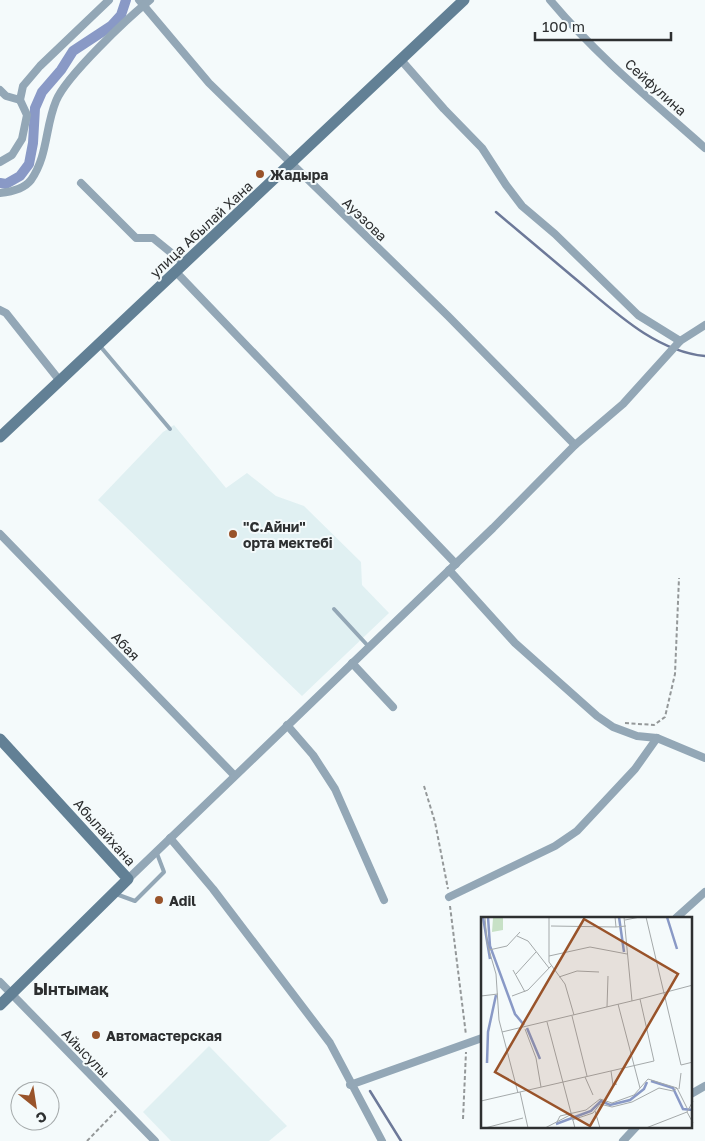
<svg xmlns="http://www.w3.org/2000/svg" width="705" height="1141" viewBox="0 0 705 1141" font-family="'Golos Text',sans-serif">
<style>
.built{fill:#e0f0f2}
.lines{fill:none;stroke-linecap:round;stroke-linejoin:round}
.stream{stroke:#6d7999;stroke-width:2.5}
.canal{stroke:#8999c6;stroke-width:10}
.path{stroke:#949899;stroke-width:2;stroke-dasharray:4 2.5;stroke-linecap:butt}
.service{stroke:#93a7b6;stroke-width:4}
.minor{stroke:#93a7b6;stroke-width:8}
.secondary{stroke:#628095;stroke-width:11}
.poi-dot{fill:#99532a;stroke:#f4fafb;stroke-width:2}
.labels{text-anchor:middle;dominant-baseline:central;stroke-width:4;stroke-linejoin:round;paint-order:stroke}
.street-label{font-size:14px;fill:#2d2f30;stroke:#f4fafb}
.poi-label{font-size:14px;font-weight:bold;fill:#2d2f30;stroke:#f4fafb;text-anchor:start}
.quarter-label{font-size:16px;font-weight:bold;fill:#2d2f30;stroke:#f4fafb}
.inset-river{fill:none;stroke:#8999c6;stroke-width:2.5}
.inset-road{fill:none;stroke:#a4a9aa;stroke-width:1}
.view{fill:#99532a;fill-opacity:0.15;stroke:#99532a;stroke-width:2.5}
.inset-edge{fill:none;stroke:#2d2f30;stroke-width:2.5}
</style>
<rect width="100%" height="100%" fill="#f4fafb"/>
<g class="built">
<polygon points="174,425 226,488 247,473 276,496 304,506 361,562 362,585 389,613 302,696 98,500 163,432"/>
<polygon points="209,1046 287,1126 269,1141 171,1141 143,1112"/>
</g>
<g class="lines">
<g class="stream">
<path d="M496 212C521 233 547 255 572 276 611 308 653 351 705 356"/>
<polyline points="370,1091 401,1141"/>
</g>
<polyline class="canal" points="0,183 6,184 20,176 29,164 33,143 35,108 42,92 61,70 73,51 111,26 121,15 126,0"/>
<g class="path">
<polyline points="625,723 654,725 665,717 675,674 679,578"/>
<polyline points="424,786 435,822 448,889"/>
<polyline points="450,906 466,1035"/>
<polyline points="463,1119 466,1052"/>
<polyline points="87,1141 116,1111"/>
</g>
<g class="service">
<polyline points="100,346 170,429"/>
<polyline points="334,609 369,647"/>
<polyline points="116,894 135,901 164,872 156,851"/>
</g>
<g class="minor">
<polyline points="139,0 209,83 448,316 575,445"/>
<path d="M550 0C596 55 652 101 705 148"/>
<polyline points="401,60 444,109 482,148 506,185 522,206 555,234 638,315 680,341"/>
<polyline points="0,90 6,96 20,100"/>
<polyline points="0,162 12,155 22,139 27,115 20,100 23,86 40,66 109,0"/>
<polyline points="81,183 136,238 153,238 185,264"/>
<path d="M0 193C10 192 24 189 31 180 48 156 45 127 56 101 66 76 128 18 150 0"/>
<polyline points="176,272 456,564"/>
<polyline points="0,310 6,313 60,381"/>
<polyline points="0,534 234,775"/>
<polyline points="449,570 515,643 597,716 613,727 637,736 657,738 705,758"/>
<polyline points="352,663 393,707"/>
<polyline points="287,725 313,755 335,789 384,900"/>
<polyline points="170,838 213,889 330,1043 382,1141"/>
<polyline points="128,879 493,528 575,445 623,404 680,341 705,325"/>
<polyline points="449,897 555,846 577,831 635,769 657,738"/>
<polyline points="676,918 705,892"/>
<polyline points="0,982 155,1141"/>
<polyline points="350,1085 482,1038"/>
<polyline points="691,1094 705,1086"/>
<polyline points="623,1141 636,1127"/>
</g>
<g class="secondary">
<polyline points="0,437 464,0"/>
<polyline points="0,739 128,879 0,1005"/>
</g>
</g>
<g class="poi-dot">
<circle cx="260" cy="174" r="5"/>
<circle cx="233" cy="534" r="5"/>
<circle cx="159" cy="900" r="5"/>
<circle cx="96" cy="1035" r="5"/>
</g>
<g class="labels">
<g class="street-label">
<text transform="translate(656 87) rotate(42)">Сейфулина</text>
<text transform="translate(365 219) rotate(44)">Ауэзова</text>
<text transform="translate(201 229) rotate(-43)">улица Абылай Хана</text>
<text transform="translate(126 646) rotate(46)">Абая</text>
<text transform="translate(105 832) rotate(48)">Абылайхана</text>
<text transform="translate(86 1053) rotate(46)">Айысулы</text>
</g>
<g class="poi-label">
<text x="270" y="174">Жадыра</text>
<text x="243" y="526">"С.Айни"<tspan x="243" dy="16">орта мектебі</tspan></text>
<text x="169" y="900">Adil</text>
<text x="106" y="1035">Автомастерская</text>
</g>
<g class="quarter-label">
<text x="71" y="989">Ынтымақ</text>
</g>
</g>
<g transform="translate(481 917)">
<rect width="211" height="211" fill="#f4fafb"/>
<path d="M12 1H22V13L11 15Z" fill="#c7e1c6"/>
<path class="inset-river" d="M2 0 9 42M7 0 9 29 34 97 43 108M138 0 143 35M186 0 196 32M46 111 59 142M6 146 7 115 15 78M170 164 192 171 202 192 212 193M75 207 110 194 120 184 129 188 149 183 163 172 166 165"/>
<path class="inset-road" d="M4 0 6 26 15 57 18 103 37 176M68 0V45L84 67 93 98M134 0 135 10 145 9M143 0 151 84M165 0 200 148 212 145M144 3 159 0M70 9 135 10M36 19 47 24 68 51M8 33 26 29 39 15M68 39 109 30 146 37M32 53 44 75M35 57 55 35M78 60 96 54 118 55M0 79 17 77M31 79 47 73 70 49M137 87 159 171M126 90 127 59M91 99 106 159M66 105 94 211M44 112 55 141 60 170M21 115 159 82M130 154 132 168 136 167M104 160 112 178M198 172 200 156M39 175 47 211M0 184 173 144 159 82 212 68M212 184 206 195 212 206M114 194 119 211M91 203 112 196 119 187 131 190 151 185 178 171 192 174 196 171M76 205 79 199 105 193 119 182 131 186 153 178 167 162 196 171 206 191M4 211 42 201M64 211 89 198M165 211 206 195"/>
<path class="view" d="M103 2 197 57 109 209 14 155Z"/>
<rect width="211" height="211" class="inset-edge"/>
</g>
<g transform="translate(35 1106) rotate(150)"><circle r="24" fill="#f4fafb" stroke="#a4a9aa"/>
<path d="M0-4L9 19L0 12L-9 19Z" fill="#99532a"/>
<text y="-8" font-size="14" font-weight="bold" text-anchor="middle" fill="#2d2f30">С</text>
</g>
<path d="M535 32v8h136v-8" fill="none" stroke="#2d2f30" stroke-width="2.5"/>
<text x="542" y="32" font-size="15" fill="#2d2f30" stroke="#f4fafb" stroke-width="4" paint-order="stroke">100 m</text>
</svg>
